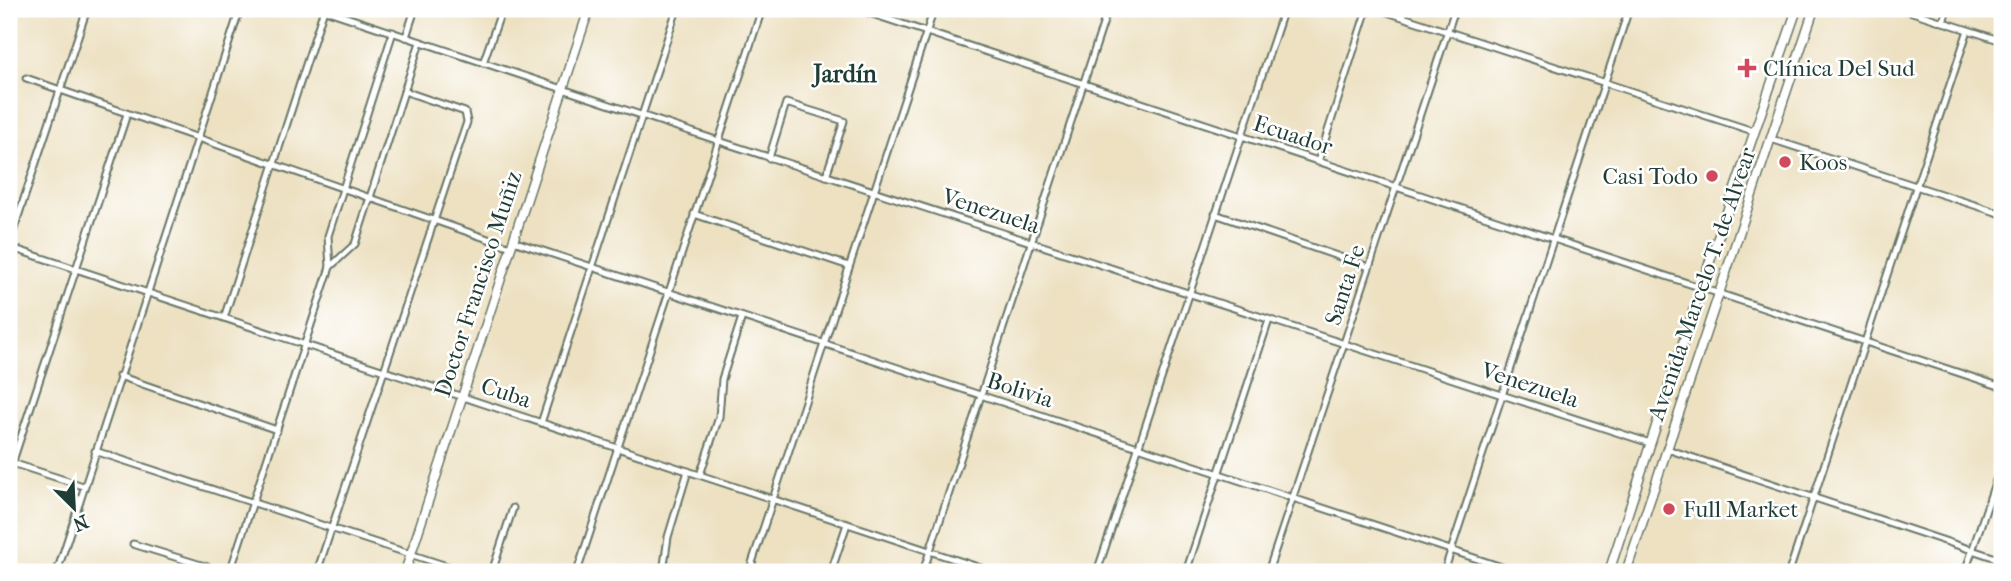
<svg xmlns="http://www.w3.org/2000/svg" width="2011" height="581" viewBox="0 0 2011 581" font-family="'IM FELL French Canon',serif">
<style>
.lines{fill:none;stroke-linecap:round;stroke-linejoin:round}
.street-casing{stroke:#677666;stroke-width:9}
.secondary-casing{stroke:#677666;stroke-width:11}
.street{stroke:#fff;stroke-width:5}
.secondary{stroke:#fff;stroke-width:8}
.poi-dot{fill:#d1495b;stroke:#fff;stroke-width:2.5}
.labels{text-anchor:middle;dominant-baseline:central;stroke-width:5;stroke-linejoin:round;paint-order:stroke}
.poi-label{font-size:23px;fill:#1f3d34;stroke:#fff;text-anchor:start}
.street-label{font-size:23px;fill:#1f3d34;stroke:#fff}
.neighbourhood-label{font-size:24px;font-weight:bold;fill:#1f3d34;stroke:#fff}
</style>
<rect width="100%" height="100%" fill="#fff"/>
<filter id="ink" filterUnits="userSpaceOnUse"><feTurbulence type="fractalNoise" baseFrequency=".0143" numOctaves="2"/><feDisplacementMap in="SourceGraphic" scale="14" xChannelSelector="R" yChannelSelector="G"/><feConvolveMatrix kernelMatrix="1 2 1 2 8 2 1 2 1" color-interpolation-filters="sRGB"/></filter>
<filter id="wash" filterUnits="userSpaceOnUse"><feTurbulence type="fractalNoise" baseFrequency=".00686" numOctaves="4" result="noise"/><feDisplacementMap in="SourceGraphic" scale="28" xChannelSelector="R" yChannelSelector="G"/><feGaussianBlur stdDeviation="1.57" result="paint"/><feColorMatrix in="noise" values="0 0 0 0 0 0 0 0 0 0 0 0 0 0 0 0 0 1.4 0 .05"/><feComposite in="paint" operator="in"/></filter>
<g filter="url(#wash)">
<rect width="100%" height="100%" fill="#ede1c2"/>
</g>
<g filter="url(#ink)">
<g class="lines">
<defs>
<g id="street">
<polyline points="322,9 719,141 1650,443"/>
<polyline points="857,9 2002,387"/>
<polyline points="1378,9 1753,131"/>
<polyline points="1903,9 2002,41"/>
<polyline points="1943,22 1947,9"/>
<polyline points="406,37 415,9"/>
<polyline points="483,63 502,9"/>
<polyline points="26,78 511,247"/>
<polyline points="1771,139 2002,214"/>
<polyline points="769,158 786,103 844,121 826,176"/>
<polyline points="1318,162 1367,9"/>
<polyline points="694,214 849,266"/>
<polyline points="1215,214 1369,267"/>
<polyline points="513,241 1517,572"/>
<polyline points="9,244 87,9"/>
<polyline points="9,247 993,572"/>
<polyline points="330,267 355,244 420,42"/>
<polyline points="224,318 324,9"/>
<polyline points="119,376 277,430"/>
<polyline points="541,423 677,9"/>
<polyline points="1667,449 2002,560"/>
<polyline points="95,451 465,572"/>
<polyline points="12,463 83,486"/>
<polyline points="9,473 127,114"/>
<polyline points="700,475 719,417 722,379 742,317"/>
<polyline points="133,544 224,572"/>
<polyline points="57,572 240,9"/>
<polyline points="230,572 330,267 328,236 393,32"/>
<polyline points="317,572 467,122 465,112 404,91"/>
<polyline points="492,572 513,508"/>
<polyline points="577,572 762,9"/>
<polyline points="663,572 668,537 688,471"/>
<polyline points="749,572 934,9"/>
<polyline points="831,572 847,524"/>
<polyline points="923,572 1108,9"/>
<polyline points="1097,572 1284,9"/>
<polyline points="1186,572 1269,320"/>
<polyline points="1268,572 1455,9"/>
<polyline points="1444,572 1629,9"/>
<polyline points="1789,572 1968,30"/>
<polyline points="1965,572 2002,462"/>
</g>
<g id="secondary">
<polyline points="405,572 589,9"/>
<polyline points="1609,572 1701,287 1797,9"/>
<polyline points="1626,572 1814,9"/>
</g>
</defs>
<use href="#street" class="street-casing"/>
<use href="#secondary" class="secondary-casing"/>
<use href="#street" class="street"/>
<use href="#secondary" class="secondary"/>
</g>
</g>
<g class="poi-dot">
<path d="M1743.5 57.5h7v7h7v7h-7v7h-7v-7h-7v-7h7z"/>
<circle cx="1785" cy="162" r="7"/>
<circle cx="1712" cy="176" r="7"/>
<circle cx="1669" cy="509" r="7"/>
</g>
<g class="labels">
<g class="poi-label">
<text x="1763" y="68">Clínica Del Sud</text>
<text x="1799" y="162">Koos</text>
<text x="1698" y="176" text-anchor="end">Casi Todo</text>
<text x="1683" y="509">Full Market</text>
</g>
<g class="street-label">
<text transform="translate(1293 135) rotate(18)">Ecuador</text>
<text transform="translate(991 211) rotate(18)">Venezuela</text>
<text transform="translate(478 284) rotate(-72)">Doctor Francisco Muñiz</text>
<text transform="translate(1702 284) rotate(-71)">Avenida Marcelo T. de Alvear</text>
<text transform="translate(1345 285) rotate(-72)">Santa Fe</text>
<text transform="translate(1530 385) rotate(18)">Venezuela</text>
<text transform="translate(1020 390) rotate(18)">Bolivia</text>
<text transform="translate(506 393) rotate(18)">Cuba</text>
</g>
<g class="neighbourhood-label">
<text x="845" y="74">Jardín</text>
</g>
</g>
<rect width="2011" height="581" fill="none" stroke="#fff" stroke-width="35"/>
<g transform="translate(74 508) rotate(156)" stroke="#ffffff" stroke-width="5" paint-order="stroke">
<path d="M0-5L12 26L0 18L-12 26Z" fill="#1f3d34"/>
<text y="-10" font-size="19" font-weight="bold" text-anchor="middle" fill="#1f3d34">N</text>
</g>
</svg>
